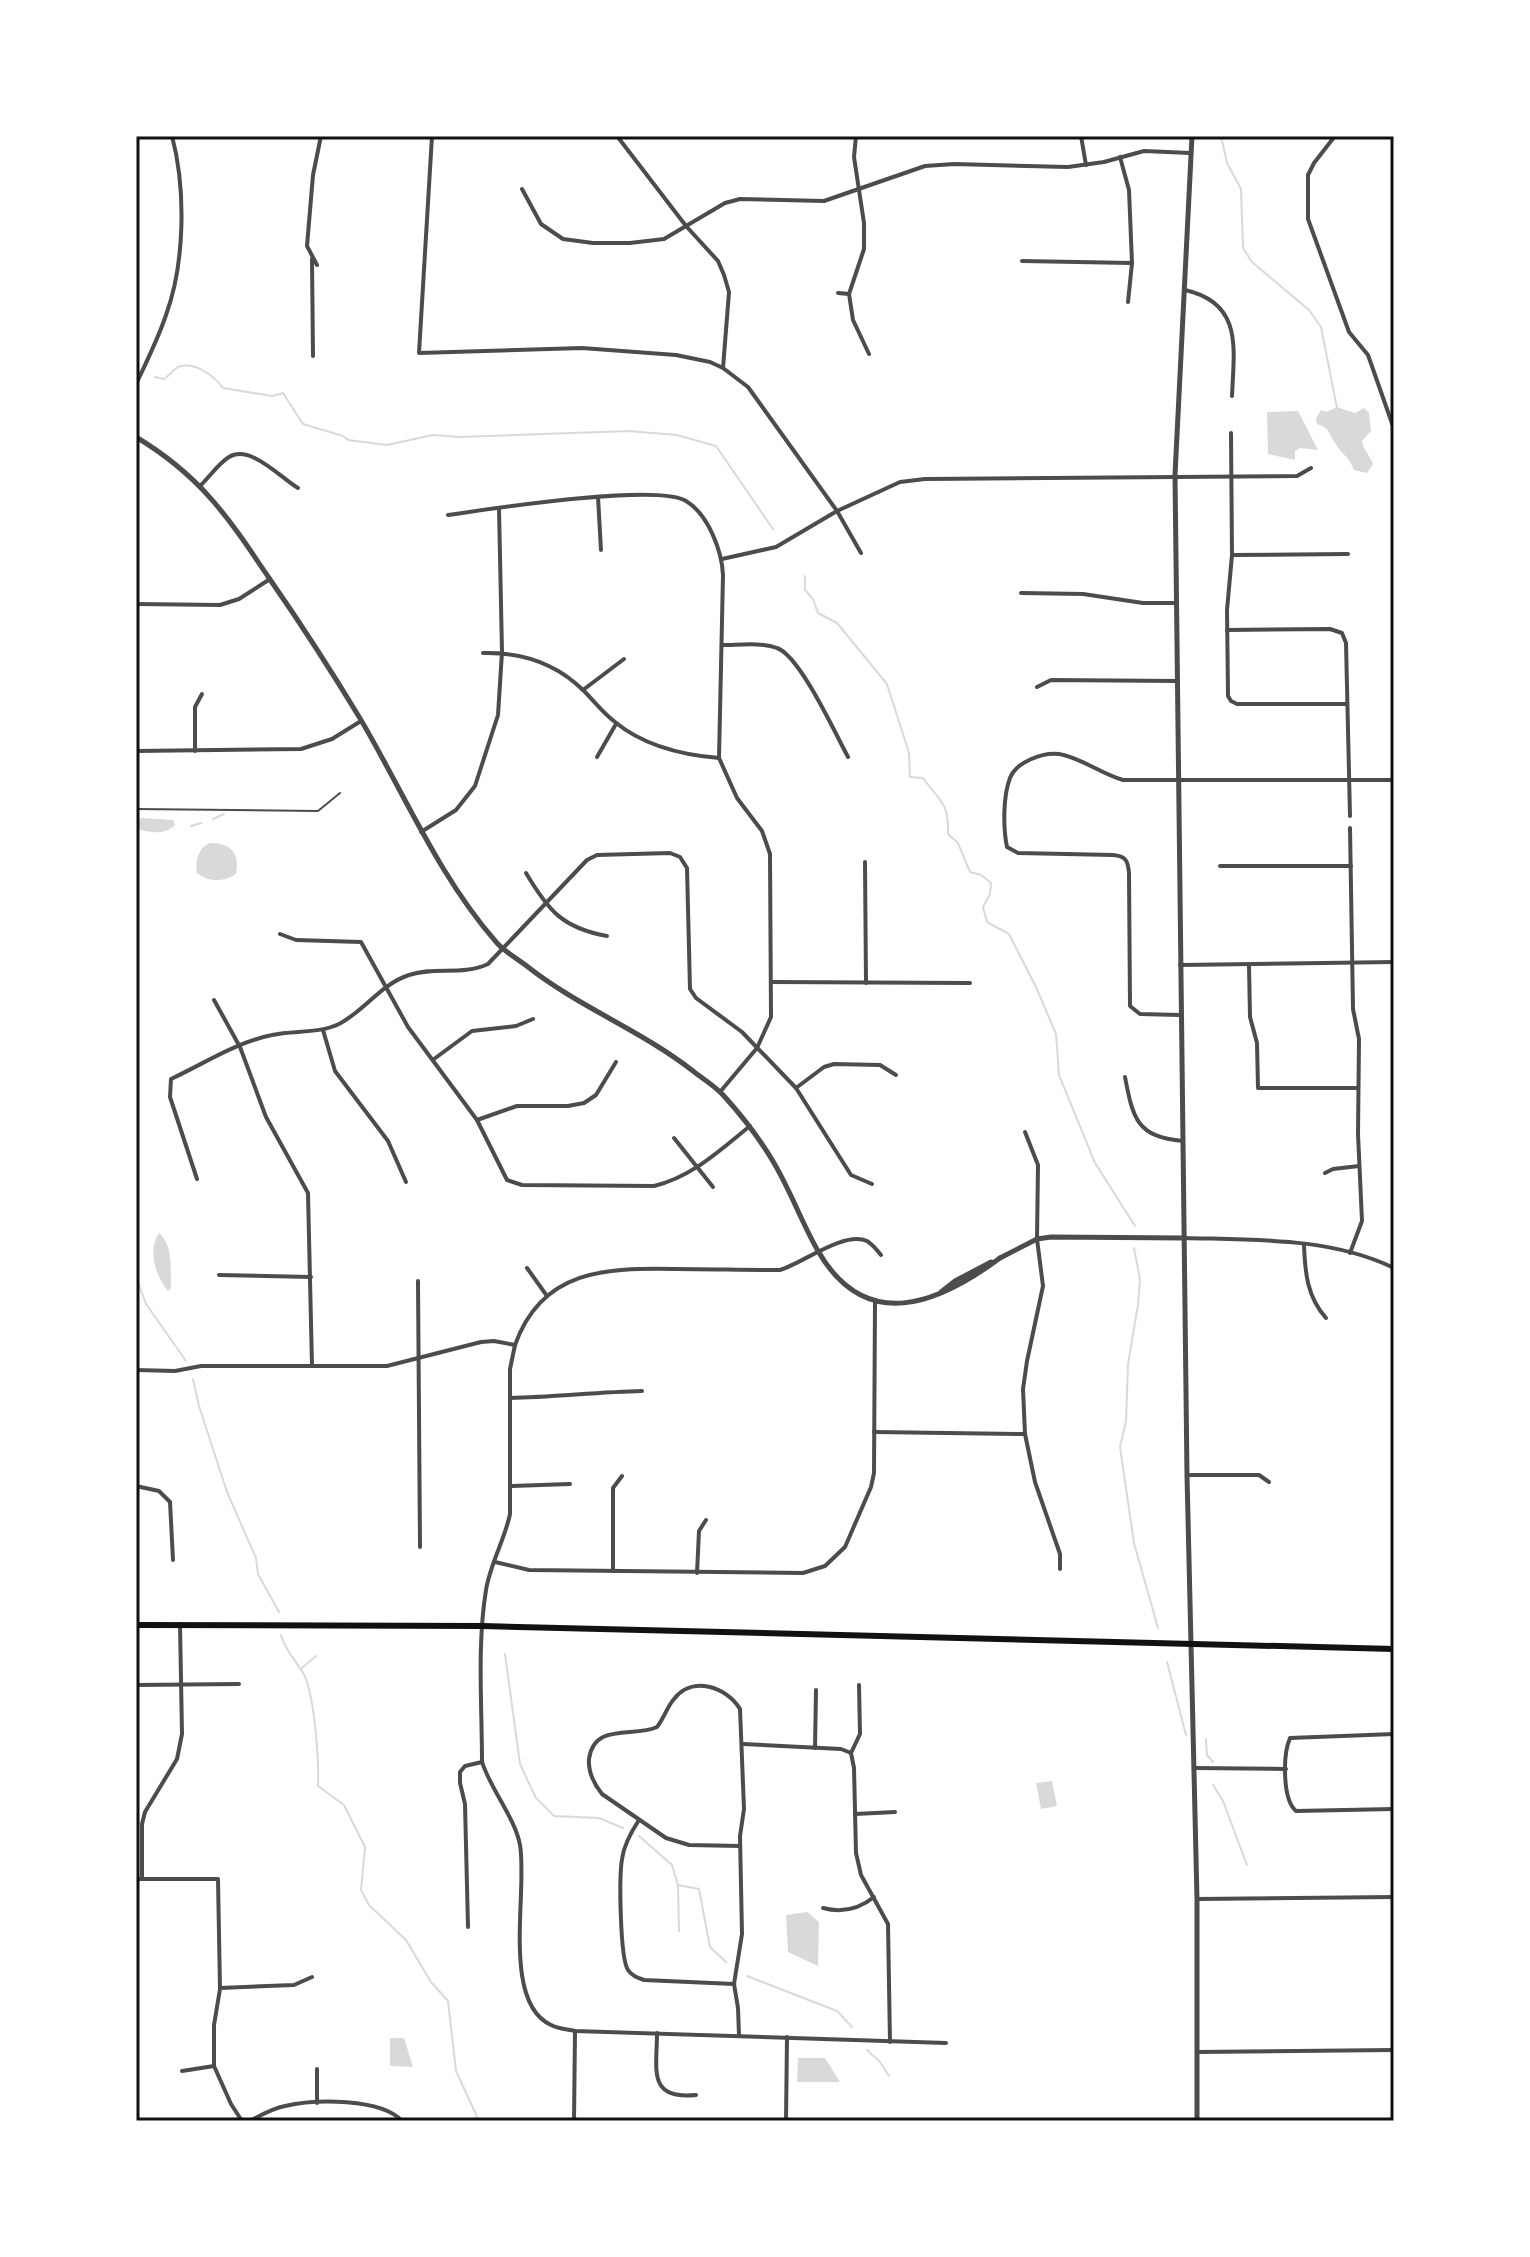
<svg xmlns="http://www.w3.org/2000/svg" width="1530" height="2257" viewBox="0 0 1530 2257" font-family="Jost,sans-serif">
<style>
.water{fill:#d9d9d9}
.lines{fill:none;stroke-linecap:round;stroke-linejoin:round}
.stream{stroke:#d9d9d9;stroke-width:2}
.service{stroke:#4c4c4c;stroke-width:2}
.minor{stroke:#4c4c4c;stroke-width:4}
.tertiary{stroke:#4c4c4c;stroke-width:5}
.secondary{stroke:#111;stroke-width:6}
.neatline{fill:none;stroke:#111;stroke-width:3}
</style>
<rect width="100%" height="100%" fill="#fff"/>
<g class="water">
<path d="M1337 407 1355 413 1364 408 1369 413 1371 431 1362 441C1363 450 1370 455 1373 464L1367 473 1354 470C1349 456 1341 454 1335 443 1328 433 1330 428 1317 424L1316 418 1321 410 1326 412Z"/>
<polygon points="1298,411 1318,450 1300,448 1295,451 1295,460 1268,454 1267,412"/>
<path d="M144 818 173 820 175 825C163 836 151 832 136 829V819Z"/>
<path d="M210 843C231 843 240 853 236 874 223 882 210 883 197 873 195 861 198 848 210 843Z"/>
<path d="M159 1233C174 1246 170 1270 171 1288L168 1291C156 1277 147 1250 159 1233Z"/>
<polygon points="1052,1781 1057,1806 1041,1809 1036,1783"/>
<polygon points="807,1912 819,1922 818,1966 788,1952 786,1915"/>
<polygon points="390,2038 404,2038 413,2067 390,2066"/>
<polygon points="798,2058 825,2058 840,2082 797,2082"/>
</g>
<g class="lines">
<g class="stream">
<polyline points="1221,136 1227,163 1241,189 1243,248 1252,262 1309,310 1321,327 1337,408"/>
<path d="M155 377 164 379C169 376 173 370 178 367 195 361 214 376 223 388L272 396 283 393 303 424 343 436 348 440 387 445 433 435 460 437 629 431 677 435 716 446 773 529"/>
<path d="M805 576V590L813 599 818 613 837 623 887 684 909 753 910 777 923 778C940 802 949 802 948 834L958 843 970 872 981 875 991 883 990 894 983 907 987 922 1009 934 1036 987 1056 1034 1059 1075 1095 1163 1135 1226"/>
<polyline points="213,819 224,814"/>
<polyline points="191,826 201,823"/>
<polyline points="1134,1248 1140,1279 1138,1305 1128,1364 1126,1421 1120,1447 1134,1543 1158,1628"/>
<polyline points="136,1277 146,1304 186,1361"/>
<polyline points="193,1379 199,1406 227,1492 256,1558 258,1574 279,1612"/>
<path d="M281 1635C286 1653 299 1663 306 1679 315 1705 319 1759 318 1786L344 1805 365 1847 361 1890 369 1905 406 1940 431 1982 448 2001 456 2071 479 2121"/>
<polyline points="505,1654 520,1764 536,1798 554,1816 599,1818 623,1828"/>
<polyline points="1167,1662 1186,1735"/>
<polyline points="302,1668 316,1656"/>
<polyline points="1206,1739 1207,1755 1213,1762"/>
<polyline points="1213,1785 1223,1801 1247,1865"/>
<polyline points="639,1836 672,1865 678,1885 699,1889 710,1947 726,1962"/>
<polyline points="678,1885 679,1931"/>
<polyline points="747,1976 837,2011 852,2027"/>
<polyline points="867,2050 880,2062 889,2076"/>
</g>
<polyline class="service" points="136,809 318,811 340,793"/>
<g class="minor">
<polyline points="432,136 419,353 582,348 676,355 710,362 723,368 748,387 837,511 861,553"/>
<polyline points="617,136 686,226 718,261 724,275 729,292 723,368"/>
<polyline points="856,136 854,157 864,223 864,249 849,294 853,320 869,354"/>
<polyline points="1081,136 1086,165"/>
<polyline points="1335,136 1314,163 1308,175 1308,219 1349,332 1368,355 1394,429"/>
<polyline points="1120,157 1129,190 1132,263 1128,302"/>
<polyline points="522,189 541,224 563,239 593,243 630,243 664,239 725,203 740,199 824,201 925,166 954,164 1068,167 1104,162 1144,151 1190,153"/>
<polyline points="312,259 313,356"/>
<polyline points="1022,261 1132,263"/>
<polyline points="317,265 307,246 313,175 321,136"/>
<path d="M1185 290C1243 303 1234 348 1232 396"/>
<polyline points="838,293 849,294"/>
<path d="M136 384C147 361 158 339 166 315 185 263 186 189 172 136"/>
<polyline points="1231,433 1232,555 1227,610 1228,696 1231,701 1237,704 1346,704"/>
<path d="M201 485C210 476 219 463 229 457 250 444 281 478 298 488"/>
<polyline points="598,497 601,550"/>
<path d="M448 515C490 509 656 483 686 501 708 514 722 551 723 575L719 758 737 798 762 831 770 854 771 1017 757 1048 720 1092"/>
<polyline points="1232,555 1348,554"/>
<polyline points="722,559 776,547 837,511 900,482 925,479 1297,476 1311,468"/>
<polyline points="1021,593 1083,594 1143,603 1177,603"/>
<polyline points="136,604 220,605 239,599 270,579"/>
<polyline points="1227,630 1330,629 1342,633 1346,643 1350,816"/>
<path d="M722 645C739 645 761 642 777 648 800 656 835 733 848 757"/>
<path d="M483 653C522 652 556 663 584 691 594 701 603 713 615 722 644 746 682 755 719 758"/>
<polyline points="1037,687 1051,680 1177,681"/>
<polyline points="583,690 624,659"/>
<polyline points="136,751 301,749 332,739 361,721"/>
<polyline points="195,751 195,707 202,694"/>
<polyline points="597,757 616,724"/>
<polyline points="1350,828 1353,1009 1359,1039 1358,1134 1362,1221 1350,1253"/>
<polyline points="421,832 456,810 475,786 498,715 502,652 499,508"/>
<polyline points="865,862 866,983"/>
<polyline points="1220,866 1351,866"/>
<path d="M526 873C548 910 562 928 607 936"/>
<path d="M280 934 296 940 361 942 408 1027 477 1120 507 1180 522 1185 654 1186C692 1177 720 1150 750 1126"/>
<polyline points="1180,965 1394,962"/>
<polyline points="1249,965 1250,1017 1257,1043 1258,1088 1357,1088"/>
<polyline points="772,982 970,983"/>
<polyline points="214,1000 240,1047 266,1117 308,1193 312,1366"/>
<path d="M1180 1015 1140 1014 1130 1006 1129 873C1128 861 1126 856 1113 855L1018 853 1007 847C1003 828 1003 796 1010 778 1016 762 1043 752 1059 754 1082 758 1101 774 1123 780H1394"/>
<polyline points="323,1030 335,1071 388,1141 406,1182"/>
<polyline points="434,1059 472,1031 516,1026 533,1019"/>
<path d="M1125 1077C1133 1119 1137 1137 1183 1141"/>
<polyline points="796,1088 824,1067 834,1064 880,1065 896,1075"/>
<polyline points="477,1120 517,1106 568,1106 584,1103 596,1095 616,1062"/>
<polyline points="1025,1132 1038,1165 1037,1239 1043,1286 1027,1361 1023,1389 1025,1434 1035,1482 1060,1554 1060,1569"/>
<polyline points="674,1138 713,1187"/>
<polyline points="1325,1173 1333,1169 1359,1166"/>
<path d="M197 1179 170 1097 171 1079C203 1064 237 1042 272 1035 294 1030 318 1034 339 1024 364 1011 381 984 409 975 435 966 462 976 488 964L587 860 597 855 670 853 680 857 687 868 690 989 696 998 742 1032 796 1088 851 1175 872 1184"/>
<path d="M1184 1238C1254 1240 1330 1237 1394 1268"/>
<path d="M1304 1245C1305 1272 1307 1297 1326 1318"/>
<polyline points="527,1268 547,1296"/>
<polyline points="219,1275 311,1277"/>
<polyline points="418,1281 420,1547"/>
<path d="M515 1345 510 1369V1514C505 1539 490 1564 486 1590 477 1645 482 1705 482 1762 491 1790 515 1818 520 1845 528 1891 501 2002 551 2025 558 2029 567 2029 575 2031L946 2043"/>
<path d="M136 1370 175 1371 201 1366H387L481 1342 494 1341 515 1345C542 1269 606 1268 674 1269 710 1269 745 1270 780 1270 803 1263 844 1231 867 1241 872 1244 877 1250 881 1255"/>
<path d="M510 1398C554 1397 598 1392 642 1391"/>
<polyline points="874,1432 1024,1434"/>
<polyline points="1187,1475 1259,1475 1269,1482"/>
<polyline points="136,1486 159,1491 170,1502 173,1560"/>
<polyline points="512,1486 570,1484"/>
<polyline points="495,1562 529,1570 803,1573 825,1566 845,1547 871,1487 874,1473 875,1302"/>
<polyline points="613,1571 613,1488 622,1476"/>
<polyline points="697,1573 699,1531 706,1520"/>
<polyline points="136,1685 239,1684"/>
<polyline points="859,1685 860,1734 851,1753 854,1768 856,1853 861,1875 888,1924 890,2042"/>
<path d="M1394 1734 1290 1738C1283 1754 1282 1799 1296 1811L1394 1809"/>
<polyline points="743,1744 841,1749 851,1753"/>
<polyline points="815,1748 816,1690"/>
<polyline points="1194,1768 1286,1769"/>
<polyline points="855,1814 895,1812"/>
<path d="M639 1820C631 1832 624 1845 622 1859 619 1877 620 1958 628 1970 632 1976 638 1978 644 1980L734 1984"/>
<polyline points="142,1878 142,1824 145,1812 177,1759 182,1734 180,1624"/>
<polyline points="136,1879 218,1879 220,1989 214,2025 214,2066 231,2104 242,2121"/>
<polyline points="1197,1899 1394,1897"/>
<path d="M823 1908C842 1913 858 1910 874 1897"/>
<polyline points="468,1927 465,1804 460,1783 460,1772 465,1766 482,1762"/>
<polyline points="220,1988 294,1985 312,1977"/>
<path d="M657 2033C657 2069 647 2100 696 2095"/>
<path d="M739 2035 738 2008 734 1984 742 1934 740 1836 744 1809 740 1709C727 1687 692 1675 674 1699 667 1707 664 1718 657 1727 634 1738 594 1722 589 1759 588 1773 594 1784 602 1794L666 1838 689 1845 740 1846"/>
<polyline points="1197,2052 1394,2050"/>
<polyline points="317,2069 317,2103"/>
<polyline points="182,2071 214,2066"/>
<path d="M250 2121C261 2115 273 2108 285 2106 315 2099 381 2098 402 2121"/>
<polyline points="574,2121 575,2031"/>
<polyline points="786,2121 787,2037"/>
</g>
<g class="tertiary">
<polyline points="1192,136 1175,475 1187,1475 1197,1899 1197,2121"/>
<path d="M136 437C201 476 228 517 269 578 301 624 332 672 361 720 405 795 439 877 497 943 505 952 518 959 528 967 579 1007 642 1031 693 1071 703 1079 715 1086 724 1096 743 1117 760 1139 774 1163 791 1192 802 1223 818 1251 866 1334 938 1304 1000 1258"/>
<polyline points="1000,1258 1037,1239 1051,1237 1184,1238"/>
<polyline points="941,1292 955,1281 991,1262"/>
</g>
<polyline class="secondary" points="136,1625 483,1626 1394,1649"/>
</g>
<rect width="1530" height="2257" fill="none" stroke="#ffffff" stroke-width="276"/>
<rect x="138" y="138" width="1254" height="1981" class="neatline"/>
</svg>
